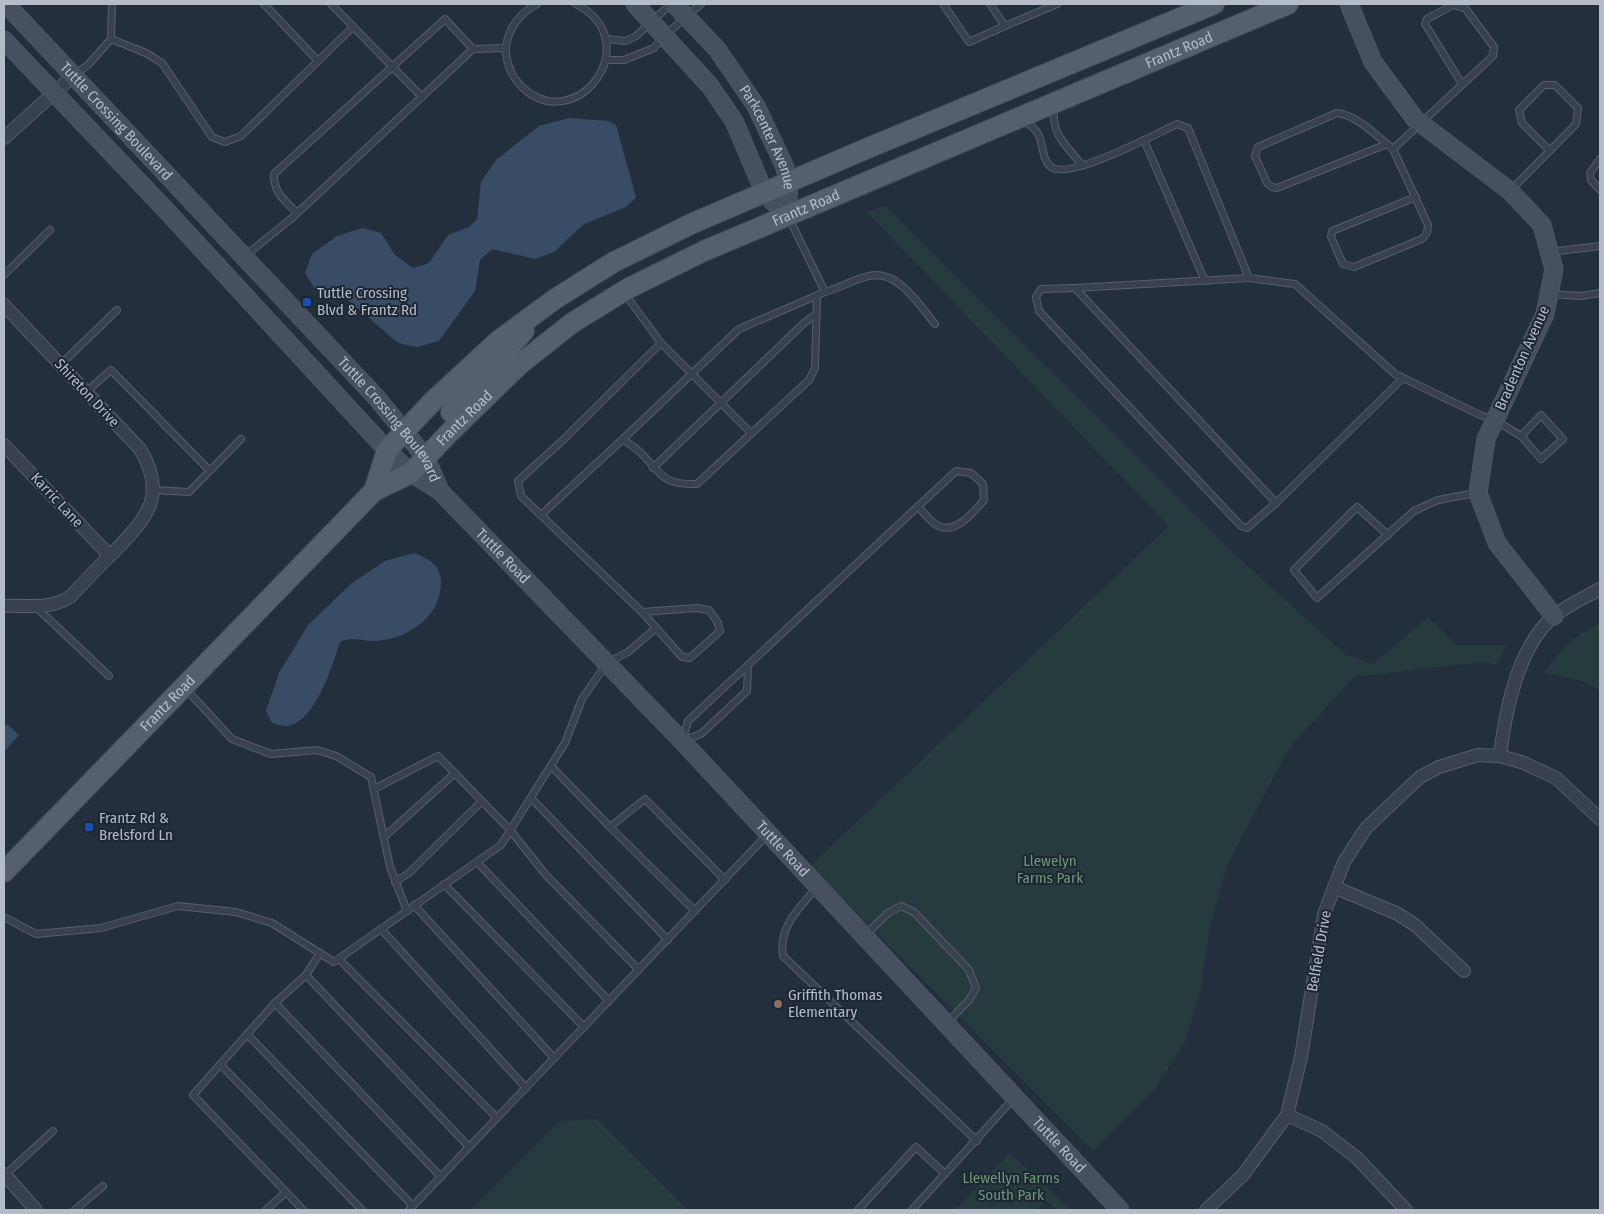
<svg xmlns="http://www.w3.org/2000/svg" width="1604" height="1214" viewBox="0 0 1604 1214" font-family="'Fira Sans Condensed',sans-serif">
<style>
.green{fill:#263b3e}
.water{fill:#394c66}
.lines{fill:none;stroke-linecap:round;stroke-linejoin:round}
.lane-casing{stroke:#565f6b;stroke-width:8}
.street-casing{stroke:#565f6b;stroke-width:14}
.secondary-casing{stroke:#565f6b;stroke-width:19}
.primary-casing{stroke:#414a56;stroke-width:22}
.lane{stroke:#38414d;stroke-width:6}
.street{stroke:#38414d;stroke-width:12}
.secondary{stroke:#465060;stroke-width:18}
.primary{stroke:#56606d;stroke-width:20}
.transit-dot{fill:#1a4fb4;stroke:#1d2632;stroke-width:2}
.education-dot{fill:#8d6e63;stroke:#1d2632;stroke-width:2}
.labels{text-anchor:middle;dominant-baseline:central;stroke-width:4;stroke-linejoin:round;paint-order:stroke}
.street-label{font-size:15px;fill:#b4bcc8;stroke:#1d2632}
.poi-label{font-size:15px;fill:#b4bcc8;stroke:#1d2632;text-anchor:start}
.park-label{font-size:15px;fill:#6b9976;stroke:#1d2632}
</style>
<rect width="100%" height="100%" fill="#242f3d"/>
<g class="green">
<polygon points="885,206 1239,558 1346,655 1373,664 1428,617 1457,645 1507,645 1497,665 1483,662 1354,677 1289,748 1227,866 1210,926 1201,989 1185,1042 1154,1090 1093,1151 810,866 1169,526 867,212"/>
<path d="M1600 624V690L1580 680 1544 673C1559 651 1575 633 1600 624Z"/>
<polygon points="597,1119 687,1210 471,1210 560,1121"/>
<polygon points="1010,1153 1071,1210 1057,1210 1045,1200 1037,1210 955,1210"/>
</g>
<g class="water">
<polygon points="569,118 608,121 616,125 636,197 626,207 584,224 554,252 535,259 492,249 480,260 475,291 439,341 417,347 398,343 348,300 320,293 313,286 305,273 312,254 337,236 363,228 381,233 395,255 413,268 429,263 448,235 469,227 477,219 481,182 496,160 539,126"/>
<path d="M414 553C428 559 440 563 441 581 442 617 407 640 374 641 362 641 350 636 340 642 333 665 315 722 288 726 283 726 277 724 272 723L266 711 279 673 308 625 352 583 385 561Z"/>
<polygon points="7,724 19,735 4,752 4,728"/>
</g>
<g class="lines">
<defs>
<g id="lane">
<polyline points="264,4 318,61 353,27"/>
<polyline points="331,4 422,97"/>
<path d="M537 4C520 13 507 29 506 49 506 63 512 77 522 87 576 138 649 42 576 4"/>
<polyline points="943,4 969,42 1005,26"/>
<polyline points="990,4 1005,26 1057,4"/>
<polyline points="111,39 146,53 162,63 212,137 225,142 241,136 318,61"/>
<polyline points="606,39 626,41 636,36 671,4"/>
<polyline points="606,60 624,60 654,48 665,35 701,4"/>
<polyline points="74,75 88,65 111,39 112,4"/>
<path d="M1054 107C1051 135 1066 145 1082 165"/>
<path d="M1022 121C1049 131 1037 155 1051 167 1068 181 1158 133 1177 124L1188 128 1249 278 1295 284 1395 374 1480 415 1495 420 1521 436 1541 459 1563 439 1541 415 1521 436"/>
<polyline points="1144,140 1205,281"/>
<path d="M1387 144 1277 188 1272 187 1267 183 1255 156 1258 147 1337 113C1357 115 1378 137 1393 149L1493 56 1494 47 1465 8 1453 5 1427 19 1425 24 1462 84"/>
<polyline points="1393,149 1428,225 1427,233 1422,239 1354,267 1343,264 1331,237 1332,231 1416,197"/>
<polyline points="1600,159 1590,173 1591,180 1600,190"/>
<polyline points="1511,190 1576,124 1578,108 1555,85 1544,85 1519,110 1522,123 1550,151"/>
<path d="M297 213C285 201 273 192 274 174L445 19 473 49"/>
<path d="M789 218 825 292C840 288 854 279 869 276 898 269 919 305 935 324"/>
<polyline points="1550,252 1600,246"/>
<polyline points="245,256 292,218 473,49 506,48"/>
<polyline points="4,275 50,230"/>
<polyline points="1249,278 1075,288 1276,503 1403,378"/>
<polyline points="1075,288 1041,289 1036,297 1039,311 1241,526 1247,528 1276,503"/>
<polyline points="625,294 661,343 751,433"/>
<polyline points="1550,294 1581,296 1600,293"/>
<polyline points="60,365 117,310"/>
<polyline points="86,392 111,370 210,471"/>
<polyline points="623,439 739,329 825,292"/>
<polyline points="653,468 804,323 816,314"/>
<polyline points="153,490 189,492 241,439"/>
<path d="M542 514 623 439C629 444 636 448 642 454 662 475 663 485 697 484L809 380 815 368 817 296"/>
<polyline points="1388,535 1357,507 1294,570 1317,598 1414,511 1438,500 1476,493"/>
<polyline points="35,606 109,676"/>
<polyline points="642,612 696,608 709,610 717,621 720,631 690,658 682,657 642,612 521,496 518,481 563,440 661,343"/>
<polyline points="185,688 232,739 271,754 317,750 336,756 371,777 390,867 407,911"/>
<path d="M683 738 688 721 956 471 971 473 983 484 984 500C973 513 954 537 935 524 929 520 923 512 918 506"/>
<polyline points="684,740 701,734 747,691 748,666"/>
<polyline points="551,766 610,827 645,799 725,880"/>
<polyline points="374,789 438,756 510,830 546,875 639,970"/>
<polyline points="531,798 668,940"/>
<polyline points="610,827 695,911"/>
<polyline points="384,837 455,773"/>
<polyline points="477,862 609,1001"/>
<polyline points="395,882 409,873 482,801"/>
<polyline points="444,884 584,1027"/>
<path d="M817 887C800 907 778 927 783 956L977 1141"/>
<polyline points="414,905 554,1058"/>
<polyline points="4,917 36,934 101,928 178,906 236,912 272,923 334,962 501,845 565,743 582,699 607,663 628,652 656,628"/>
<polyline points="381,929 526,1088"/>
<polyline points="864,936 888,913 901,906 914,912 969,970 976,988 969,1000 946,1024"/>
<polyline points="339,959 497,1118"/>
<polyline points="306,975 469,1147"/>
<polyline points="275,1003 441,1177"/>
<polyline points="247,1034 413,1206"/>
<polyline points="220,1064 362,1210"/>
<polyline points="5,1175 53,1131"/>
<polyline points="286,1192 303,1210"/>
<polyline points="75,1210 103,1186"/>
<polyline points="266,1210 286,1192 193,1095 275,1003 306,975 320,953"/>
<polyline points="409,1210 767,835"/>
<polyline points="858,1210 916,1147 945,1174"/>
<polyline points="912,1210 1013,1099"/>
</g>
<g id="street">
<polyline points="4,138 74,75"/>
<path d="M4 305 140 449C168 496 147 517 114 552 99 566 85 581 71 596 53 610 25 605 4 606"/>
<polyline points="4,445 110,556"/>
<path d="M1500 756C1505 712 1518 646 1554 616 1568 605 1585 597 1600 589"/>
<polyline points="1334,887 1398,914 1415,925 1464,971"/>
<polyline points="1287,1115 1322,1131 1357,1158 1406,1210"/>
<polyline points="4,1174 36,1210"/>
<polyline points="1206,1210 1243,1175 1287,1115 1301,1057 1324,914 1344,862 1366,828 1420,777 1439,767 1478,755 1500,756 1524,763 1556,778 1600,819"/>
</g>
<g id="secondary">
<path id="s1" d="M6 4 376 397 426 458 440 491"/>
<polyline points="635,4 710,86 734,121 765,194 787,215"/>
<path id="s2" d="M674 4 717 49 756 106 784 165 789 183 787 215"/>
<polyline points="1349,4 1373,62 1415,119 1510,191 1542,225 1554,269 1545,314 1486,439 1478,493 1497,543 1554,616"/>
<path id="s3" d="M4 40 164 208 387 450 411 473 440 491 682 741 1120 1210"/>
</g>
<g id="primary">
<polyline points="451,412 524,331"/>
<polyline points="374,491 387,450 433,401 498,341 555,299 614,262 691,224 861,151 1214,4"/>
<path id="s4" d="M4 872 374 491 411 473 451 431 519 365 572 323 629 288 704 251 1288 4"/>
</g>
</defs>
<use href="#lane" class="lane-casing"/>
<use href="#street" class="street-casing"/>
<use href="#secondary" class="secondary-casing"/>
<use href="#primary" class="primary-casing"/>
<use href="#lane" class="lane"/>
<use href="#street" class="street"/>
<use href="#secondary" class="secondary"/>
<use href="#primary" class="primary"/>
</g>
<g class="transit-dot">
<rect x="302" y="297" width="10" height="10" rx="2.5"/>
<rect x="84" y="822" width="10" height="10" rx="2.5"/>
</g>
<circle class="education-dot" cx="778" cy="1004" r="5"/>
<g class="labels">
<g class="street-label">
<text stroke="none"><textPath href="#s4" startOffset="1459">Frantz Road</textPath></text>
<text stroke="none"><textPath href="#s1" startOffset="161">Tuttle Crossing Boulevard</textPath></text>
<text stroke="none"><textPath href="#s2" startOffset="165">Parkcenter Avenue</textPath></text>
<text stroke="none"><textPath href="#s4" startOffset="1054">Frantz Road</textPath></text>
<text transform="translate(1522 358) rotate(-66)">Bradenton Avenue</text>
<text transform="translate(87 393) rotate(47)">Shireton Drive</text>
<text stroke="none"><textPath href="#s4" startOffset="649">Frantz Road</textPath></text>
<text stroke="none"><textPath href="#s1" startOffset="566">Tuttle Crossing Boulevard</textPath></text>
<text transform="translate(57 500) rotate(47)">Karric Lane</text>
<text stroke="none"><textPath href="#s3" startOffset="719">Tuttle Road</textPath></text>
<text stroke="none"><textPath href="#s4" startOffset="235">Frantz Road</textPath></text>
<text stroke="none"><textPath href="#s3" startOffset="1124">Tuttle Road</textPath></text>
<text transform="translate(1319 951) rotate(-80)">Belfield Drive</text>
<text stroke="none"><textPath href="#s3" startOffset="1529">Tuttle Road</textPath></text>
</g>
<g class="poi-label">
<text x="317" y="293">Tuttle Crossing<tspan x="317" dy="17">Blvd &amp; Frantz Rd</tspan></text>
<text x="99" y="818">Frantz Rd &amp;<tspan x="99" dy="17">Brelsford Ln</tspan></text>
<text x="788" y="995">Griffith Thomas<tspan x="788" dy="17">Elementary</tspan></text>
</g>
<g class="park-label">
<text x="1050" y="861">Llewelyn<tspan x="1050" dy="17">Farms Park</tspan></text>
<text x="1011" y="1178">Llewellyn Farms<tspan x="1011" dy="17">South Park</tspan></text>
</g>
</g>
<rect width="1604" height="1214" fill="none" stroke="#b4bcc8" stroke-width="10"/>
</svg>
